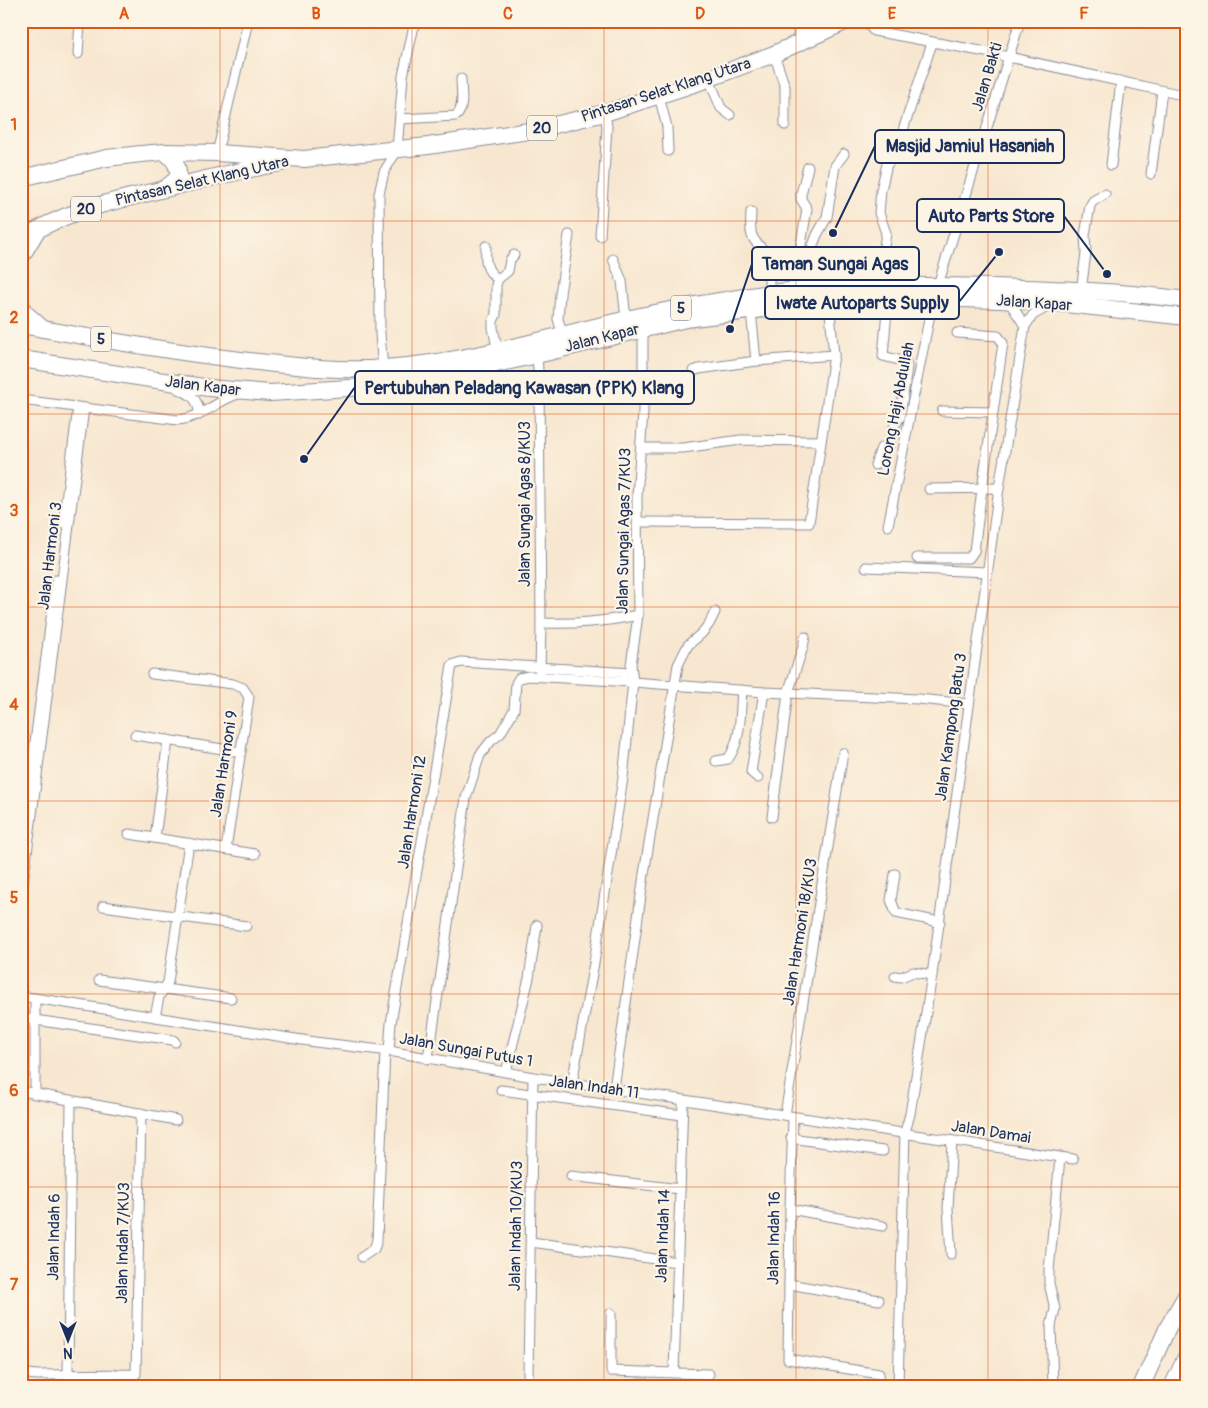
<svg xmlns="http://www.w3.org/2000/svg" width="1208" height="1408" viewBox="0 0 1208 1408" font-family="Pangolin,sans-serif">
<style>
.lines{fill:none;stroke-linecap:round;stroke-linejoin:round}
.street-casing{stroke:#8a8b97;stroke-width:11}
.primary-casing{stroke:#8a8b97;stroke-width:17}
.highway-casing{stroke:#8a8b97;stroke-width:18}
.street{stroke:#fff;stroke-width:9}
.primary{stroke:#fff;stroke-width:15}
.highway{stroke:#fff;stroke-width:16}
.grid{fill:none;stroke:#de5710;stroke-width:1;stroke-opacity:0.55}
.labels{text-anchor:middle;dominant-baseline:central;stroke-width:4.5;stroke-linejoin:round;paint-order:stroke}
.shield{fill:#fcf5e5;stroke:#5e6a86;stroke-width:1}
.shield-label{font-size:15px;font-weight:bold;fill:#1b2f5e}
.street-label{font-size:16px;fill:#1b2f5e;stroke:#fcf5e5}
.leader{fill:none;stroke:#1b2f5e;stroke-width:2}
.callout-dot{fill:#1b2f5e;stroke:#fcf5e5;stroke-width:2}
.callout{fill:#fcf5e5;stroke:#1b2f5e;stroke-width:2}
.callout-label{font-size:18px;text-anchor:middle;font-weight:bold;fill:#1b2f5e}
.neatline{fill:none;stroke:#de5710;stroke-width:2}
.grid-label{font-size:16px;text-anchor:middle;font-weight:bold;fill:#de5710}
</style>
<rect width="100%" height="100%" fill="#fcf5e5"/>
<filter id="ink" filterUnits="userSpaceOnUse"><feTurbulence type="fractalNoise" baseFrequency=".02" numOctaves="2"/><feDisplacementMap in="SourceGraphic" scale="10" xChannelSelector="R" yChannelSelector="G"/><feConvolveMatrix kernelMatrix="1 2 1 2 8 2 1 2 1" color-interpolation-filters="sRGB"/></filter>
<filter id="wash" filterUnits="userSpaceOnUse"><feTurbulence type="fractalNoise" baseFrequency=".0096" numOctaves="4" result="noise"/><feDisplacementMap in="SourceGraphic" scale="20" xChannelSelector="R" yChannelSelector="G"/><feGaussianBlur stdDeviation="1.12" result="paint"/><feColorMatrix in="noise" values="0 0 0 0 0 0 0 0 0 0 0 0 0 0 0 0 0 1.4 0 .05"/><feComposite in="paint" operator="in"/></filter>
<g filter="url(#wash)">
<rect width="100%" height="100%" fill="#f8e7d0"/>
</g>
<g filter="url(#ink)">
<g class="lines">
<defs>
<g id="street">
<polyline points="865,21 874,31 986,52 1187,96"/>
<polyline points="78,54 80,21"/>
<polyline points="774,54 785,87 785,125"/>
<polyline points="709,79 721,108 730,115"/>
<polyline points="659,96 667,127 668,151"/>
<path d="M400 119 456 116C465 109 461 90 461 79"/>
<polyline points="217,153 248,21"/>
<polyline points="1111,165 1121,81"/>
<polyline points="1151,174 1162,91"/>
<path d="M751 212C750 234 749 238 766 252L769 266V293"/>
<polyline points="600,236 607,127 605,113"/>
<path d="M486 246C485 260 485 271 498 279"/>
<polyline points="613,259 622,281 626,320"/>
<polyline points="806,275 801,271 798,262 807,209 801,199 801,194 808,167"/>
<polyline points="938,285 1020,21"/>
<polyline points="878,286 886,233 879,213 881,190 887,164 897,154 900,147 904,127 932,43"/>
<polyline points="807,289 806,275 810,266 812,248 817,235 827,217 835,166 844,154"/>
<polyline points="1081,291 1086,253 1085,235 1090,206 1093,201 1105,194"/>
<polyline points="1007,303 1012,306 1025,326"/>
<polyline points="751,311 756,361"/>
<polyline points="643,328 643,412 637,497 638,615 631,665 633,682 764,692 918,699 969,704"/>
<polyline points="563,336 558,319 560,294 569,235"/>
<polyline points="498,352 493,328 493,321 496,315 496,285 498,279 508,271 510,260 514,255"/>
<polyline points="537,355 539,386 541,623 540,673"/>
<polyline points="383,369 380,334 379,194 384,172 397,150 403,76 415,21"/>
<polyline points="693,371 699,369 756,361 834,355"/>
<path d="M178 389C192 394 199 400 199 415"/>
<path d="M21 400 178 420C202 418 216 401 238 394"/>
<polyline points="942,411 993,412"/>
<polyline points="641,448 683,448 741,440 821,441"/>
<polyline points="875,465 881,448 889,445 895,424 900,417 907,367 906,362 883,356 888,299"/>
<polyline points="929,489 999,488"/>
<polyline points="638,522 809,523 834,355 829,302"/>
<polyline points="63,523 78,407"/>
<polyline points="888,526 933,299"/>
<polyline points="917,558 969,558 974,551 982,489 1003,343 998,336 957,333"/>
<polyline points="866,567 988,572"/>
<path d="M541 623C577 624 603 622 638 615"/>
<polyline points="152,674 233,684 243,688 249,697 226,849"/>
<polyline points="135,735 241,752"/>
<path d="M716 761 728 759C742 740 740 712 742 690"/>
<polyline points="758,778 751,772 764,692"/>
<polyline points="772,817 788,693 803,647 805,637"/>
<polyline points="129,834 255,854"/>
<polyline points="155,838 168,740"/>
<polyline points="21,850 56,580"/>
<polyline points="895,874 891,900 896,913 940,922"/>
<polyline points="21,900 84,408"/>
<polyline points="103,906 246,926"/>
<polyline points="895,976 901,977 913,972 932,975"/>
<polyline points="99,980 231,998"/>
<polyline points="21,996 315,1042 389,1051 533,1077 1073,1159"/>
<polyline points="155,1017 159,997 168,982 189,843"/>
<polyline points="21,1018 173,1040 175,1042"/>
<polyline points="389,1051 391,1023 452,665 461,662 631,673"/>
<polyline points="427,1059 431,1043 466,798 480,755 491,741 500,734 514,710 516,683 519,678 529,676 633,682 623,778 594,963 572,1083"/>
<polyline points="506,1072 529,978 537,925"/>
<polyline points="614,1089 644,874 678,665 688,645 702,633 709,624 715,612"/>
<polyline points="501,1090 682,1115"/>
<polyline points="21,1091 176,1120"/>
<polyline points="35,1094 35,998"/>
<polyline points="785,1115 843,753"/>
<polyline points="793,1117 790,1209 788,1359 879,1374"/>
<polyline points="791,1138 883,1151"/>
<polyline points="571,1176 680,1189"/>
<polyline points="790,1209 883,1226"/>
<polyline points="531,1242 677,1262"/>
<polyline points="951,1254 948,1208 952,1141"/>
<polyline points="362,1257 374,1249 377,1240 385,1051"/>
<polyline points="789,1284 879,1300"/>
<polyline points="611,1313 611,1371 709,1374"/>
<polyline points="21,1373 36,1375 136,1374 141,1113"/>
<polyline points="674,1373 683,1100"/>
<polyline points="68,1375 71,1100"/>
<polyline points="528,1375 533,1077"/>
<polyline points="1053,1386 1051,1326 1055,1309 1049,1283 1049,1270 1060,1158"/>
<polyline points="898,1387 905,1132 910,1114 932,975 999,488 1025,326 1033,315 1049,306"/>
</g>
<polyline id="primary" points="808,21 819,34"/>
<g id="highway">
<polyline points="799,21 802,32 801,42"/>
<path d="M165 152C175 160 179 166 178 178L166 188"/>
<polyline points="21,178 107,158 141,154 165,152 217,153 304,159 428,146 529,131 605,113 694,84 774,54 847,21"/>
<path d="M21 240C64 210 115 201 165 189 204 179 242 170 281 163"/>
<polyline points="21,257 36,232"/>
<polyline points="21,306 24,312 43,329"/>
<path d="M21 325C97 339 173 352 249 361 294 366 340 372 385 368 474 362 558 334 645 315 678 308 711 302 744 297 826 283 910 285 992 287 1057 289 1123 291 1187 300"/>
<polyline points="21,359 209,388 270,393 365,387 418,379 478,368 537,355 686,319 796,305 914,298 1001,300 1056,303 1187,317"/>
<polyline points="1141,1387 1168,1327 1187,1294"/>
<polyline points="1172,1387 1187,1355"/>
</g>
</defs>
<use href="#street" class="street-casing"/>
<use href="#primary" class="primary-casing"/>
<use href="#highway" class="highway-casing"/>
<use href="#street" class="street"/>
<use href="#primary" class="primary"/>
<use href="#highway" class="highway"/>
</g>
</g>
<path class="grid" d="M220 21V1387M412 21V1387M604 21V1387M796 21V1387M988 21V1387M21 221H1187M21 414H1187M21 607H1187M21 801H1187M21 994H1187M21 1187H1187"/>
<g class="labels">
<g class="shield">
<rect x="527" y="115.5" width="30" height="25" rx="4"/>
<rect x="71" y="196.5" width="30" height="25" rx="4"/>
<rect x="671" y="295.5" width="20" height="25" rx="4"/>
<rect x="91" y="326.5" width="20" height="25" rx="4"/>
</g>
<g class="shield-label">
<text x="542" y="128">20</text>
<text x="86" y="209">20</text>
<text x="681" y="308">5</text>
<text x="101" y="339">5</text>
</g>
<g class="street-label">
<text transform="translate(987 77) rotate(-73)">Jalan Bakti</text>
<text transform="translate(666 90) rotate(-18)">Pintasan Selat Klang Utara</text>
<text transform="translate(202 181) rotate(-13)">Pintasan Selat Klang Utara</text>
<text transform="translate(1034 303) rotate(4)">Jalan Kapar</text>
<text transform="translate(602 338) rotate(-14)">Jalan Kapar</text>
<text transform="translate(203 386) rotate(7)">Jalan Kapar</text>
<text transform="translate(896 409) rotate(-79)">Lorong Haji Abdullah</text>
<text transform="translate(525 504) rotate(-90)">Jalan Sungai Agas 8/KU3</text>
<text transform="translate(624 531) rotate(-89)">Jalan Sungai Agas 7/KU3</text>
<text transform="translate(50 556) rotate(-83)">Jalan Harmoni 3</text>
<text transform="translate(951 727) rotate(-82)">Jalan Kampong Batu 3</text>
<text transform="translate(224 764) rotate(-81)">Jalan Harmoni 9</text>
<text transform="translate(412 812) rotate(-81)">Jalan Harmoni 12</text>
<text transform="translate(800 932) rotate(-81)">Jalan Harmoni 18/KU3</text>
<text transform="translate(466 1050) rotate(10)">Jalan Sungai Putus 1</text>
<text transform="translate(594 1087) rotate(8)">Jalan Indah 11</text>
<text transform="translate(991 1132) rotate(9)">Jalan Damai</text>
<text transform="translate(516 1226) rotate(-89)">Jalan Indah 10/KU3</text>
<text transform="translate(663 1236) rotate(-88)">Jalan Indah 14</text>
<text transform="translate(54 1237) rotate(-89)">Jalan Indah 6</text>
<text transform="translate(774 1238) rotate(-89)">Jalan Indah 16</text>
<text transform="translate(123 1243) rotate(-89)">Jalan Indah 7/KU3</text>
</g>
</g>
<path class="leader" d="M833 233L875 146M1107 274L1064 216M730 329L752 264M999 252L959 302M304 459L355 387"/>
<g class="callout-dot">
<circle cx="833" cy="233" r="5"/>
<circle cx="1107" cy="274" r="5"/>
<circle cx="730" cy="329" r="5"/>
<circle cx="999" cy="252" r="5"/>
<circle cx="304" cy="459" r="5"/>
</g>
<g class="callout">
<rect x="875" y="130" width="189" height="33" rx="5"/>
<rect x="917" y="199" width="147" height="33" rx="5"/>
<rect x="752" y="247" width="167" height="33" rx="5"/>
<rect x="765" y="286" width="194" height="33" rx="5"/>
<rect x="355" y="371" width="339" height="33" rx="5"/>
</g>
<g class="callout-label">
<text x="970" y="152">Masjid Jamiul Hasaniah</text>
<text x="991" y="222">Auto Parts Store</text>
<text x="835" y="270">Taman Sungai Agas</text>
<text x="862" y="309">Iwate Autoparts Supply</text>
<text x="524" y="394">Pertubuhan Peladang Kawasan (PPK) Klang</text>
</g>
<rect width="1208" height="1408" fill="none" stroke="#fcf5e5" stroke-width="55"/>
<g transform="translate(68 1340) rotate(180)" stroke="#fcf5e5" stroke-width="4" paint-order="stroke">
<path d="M0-4L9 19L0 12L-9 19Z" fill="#1b2f5e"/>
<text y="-8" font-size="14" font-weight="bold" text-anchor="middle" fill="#1b2f5e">N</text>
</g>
<rect x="28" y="28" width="1152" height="1352" class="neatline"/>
<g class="grid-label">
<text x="124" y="19">A</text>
<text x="316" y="19">B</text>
<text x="508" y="19">C</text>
<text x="700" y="19">D</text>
<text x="892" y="19">E</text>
<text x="1084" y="19">F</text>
<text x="14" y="130">1</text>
<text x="14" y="323">2</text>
<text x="14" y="516">3</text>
<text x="14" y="710">4</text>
<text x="14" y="903">5</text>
<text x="14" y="1096">6</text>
<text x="14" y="1290">7</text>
</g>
</svg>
